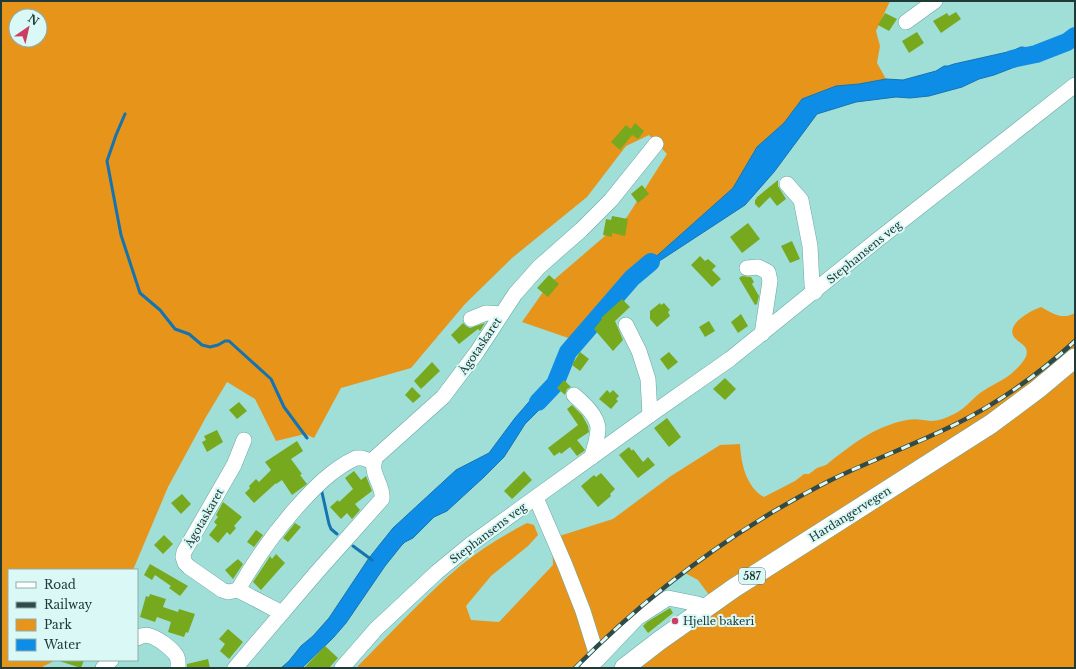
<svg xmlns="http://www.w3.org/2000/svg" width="1076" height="669" viewBox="0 0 1076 669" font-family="'Libre Baskerville',serif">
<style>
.green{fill:#e7941b;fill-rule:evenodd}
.water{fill:#0e8de7;stroke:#1474b2}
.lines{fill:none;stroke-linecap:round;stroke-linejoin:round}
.stream{stroke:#1474b2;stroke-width:3}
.river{stroke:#0e8de7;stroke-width:18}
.building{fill:#77a91e}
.minor-casing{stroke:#6ba7a2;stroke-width:16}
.major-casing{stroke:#6ba7a2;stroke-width:20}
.minor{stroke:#fff;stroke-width:15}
.major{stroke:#fff;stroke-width:19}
.rail-casing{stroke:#2f4b49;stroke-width:4.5}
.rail{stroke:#daf8f5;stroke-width:3;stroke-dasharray:9;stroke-linecap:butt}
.poi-dot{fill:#cb3d64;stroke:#daf8f5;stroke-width:1.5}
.labels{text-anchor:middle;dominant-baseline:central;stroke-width:4;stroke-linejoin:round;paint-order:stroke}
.shield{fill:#daf8f5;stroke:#587371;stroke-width:1}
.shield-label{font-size:10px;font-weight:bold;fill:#213a38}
.street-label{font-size:11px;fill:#213a38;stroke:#daf8f5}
.poi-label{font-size:11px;fill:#213a38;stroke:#daf8f5;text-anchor:start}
</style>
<rect width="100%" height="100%" fill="#a0ded8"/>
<g class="green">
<path d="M1 1H890L876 31 880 46 877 63 886 79 859 84 836 86 802 99 784 123 757 147 733 188 632 278 577 341 522 322 548 285 627 217 667 154 649 135 626 146 587 197 512 258 465 304 411 368 341 388 314 438 305 434 276 441 255 399 227 382 206 417 168 487 133 570H9V660H56L40 668H1ZM16 16H40V40H16Z"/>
<path d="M1041 307C1054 314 1061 320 1075 313V668H631L709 595 698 580 685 573 676 577 665 589 636 609 615 632 594 646 575 668H358V666C391 633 424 597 460 566 480 550 504 535 527 523L534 525 538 535 528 546 491 576 466 606 471 620 499 622 553 565 552 536 553 538 613 519 671 476 720 445 740 444C741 463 746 487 764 497L795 481 804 474H809L817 468 826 465C851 445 875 426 907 420 916 418 923 420 931 421 938 421 946 418 952 415 964 410 970 401 980 393 990 386 1002 381 1011 374 1017 368 1032 356 1025 347 1022 343 1017 341 1014 337 1005 324 1032 310 1041 307Z"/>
</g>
<g class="water">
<path d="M1021 47C1027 47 1034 50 1036 57L1029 63 1020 65 994 75 979 79 962 87 929 96 910 98 896 97 856 102 817 114 774 172 745 205 664 258 632 278 733 188 757 147 784 123 802 99 836 86 859 84 886 79 903 80 936 71 944 66H948L954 64 1012 51Z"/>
<polygon points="555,384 551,395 544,405 525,424 504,457 484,477 447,511 434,517 413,538 405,542 401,546 385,566 346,623 333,638 302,668 281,668 289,661 301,646 313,636 329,618 369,558 393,528 456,470 489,453 515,418 541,388"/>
</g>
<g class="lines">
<g class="stream">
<polyline points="125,114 116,135 107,161 121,235 140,293 160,310 175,329 189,334 202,345 210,347 218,345 225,341 229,341 271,379 284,407 307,438"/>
<polyline points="321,488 329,524 331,529 337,534"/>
<polyline points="353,546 372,560"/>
</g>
<g class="river">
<polyline points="1012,59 1036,54 1067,42 1075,36"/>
<polyline points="538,402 555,384 568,352 632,278 651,262"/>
</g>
</g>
<g class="building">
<polygon points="956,12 961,19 941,33 933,21 947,13 949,16"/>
<polygon points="885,13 897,19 889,31 878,25"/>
<polygon points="917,32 924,43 909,53 902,41"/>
<polygon points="635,123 644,131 638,139 632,135 620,150 611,142 626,125 631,129"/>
<polygon points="778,180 778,186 786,199 777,206 770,197 759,208 755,204 755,200 757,198 756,198"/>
<polygon points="642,185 649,194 638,203 631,194"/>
<polygon points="612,216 628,219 625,236 612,233 612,237 603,235 606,219 611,220"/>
<polygon points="748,223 760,239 742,253 730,237"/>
<polygon points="792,241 800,259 790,263 781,246"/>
<polygon points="700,256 705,261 708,259 716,266 712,270 721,279 712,287 691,265"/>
<polygon points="549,275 559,284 548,297 537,288"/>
<polygon points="742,276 751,277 754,282 752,284 759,296 757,304 755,305 739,278"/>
<polygon points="622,299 630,307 615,321 623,340 613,351 594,329 602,319 601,318"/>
<polygon points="660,303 661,305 664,303 670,310 668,312 670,316 657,327 650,319 650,311"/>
<polygon points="741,314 748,326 738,333 731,322"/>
<polygon points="709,321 715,331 705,337 699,327"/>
<polygon points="463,323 466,326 470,328 485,323 480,331 478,329 459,344 451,335"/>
<polygon points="580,352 589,359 580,371 572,365"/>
<polygon points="669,352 678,362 668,370 660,359"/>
<polygon points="432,362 440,371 421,389 414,381"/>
<polygon points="725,378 736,389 725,400 713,389"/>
<polygon points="564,380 571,387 567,389 565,395 557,388"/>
<polygon points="412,387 421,396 413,403 405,395"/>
<polygon points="607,390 610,393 613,390 619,396 616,399 618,401 611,409 599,399"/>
<polygon points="239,402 247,411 237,419 229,410"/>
<polygon points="572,405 582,415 588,426 589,432 577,440 585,450 584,451 577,456 570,447 561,454 560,452 554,456 548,448 578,425 567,409"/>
<polygon points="667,418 681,437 669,447 654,428"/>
<polygon points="217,430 223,442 207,452 202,442 206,440 204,436"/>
<polygon points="297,441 303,451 291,459 302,474 300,475 307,484 292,495 282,480 276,484 276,483 254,503 245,493 250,488 249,486 256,479 259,482 271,470 265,462"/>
<polygon points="629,447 632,451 633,449 643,462 648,457 655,465 638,478 619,455"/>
<polygon points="354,471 361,480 366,476 372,491 355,504 360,510 352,519 347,513 341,519 330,507 338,500 339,502 353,489 345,478"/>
<polygon points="524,471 532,480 512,499 504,491"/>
<polygon points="601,473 615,489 610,494 611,496 598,507 581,486 594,475 596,477"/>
<polygon points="182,494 191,504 181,514 171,503"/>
<polygon points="223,502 242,517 234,526 236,528 230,535 227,532 218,543 209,535 217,525 214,522 218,517 216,515"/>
<polygon points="295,523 301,527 288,542 283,538"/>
<polygon points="256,530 263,535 254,547 247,542"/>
<polygon points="164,535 173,544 163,554 154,545"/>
<polygon points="276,554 285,563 261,590 253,582 269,558 270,556 272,559"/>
<polygon points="238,559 243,564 233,579 225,570"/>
<polygon points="150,564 188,586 180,596 169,588 171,586 155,575 152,580 144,575"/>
<polygon points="150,594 166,599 163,607 178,612 179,609 195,614 188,633 186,632 184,637 168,632 171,622 157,617 155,622 140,617 146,596 149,597"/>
<polygon points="670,608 673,613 648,633 643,626 647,622"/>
<polygon points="228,629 243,642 229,659 220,651 225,644 219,639"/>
<polygon points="325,646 338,658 329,668 304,668"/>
<polygon points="208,659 210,668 187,668 187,664"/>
<polygon points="59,660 84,660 81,668 59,661"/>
</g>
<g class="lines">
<defs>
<g id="minor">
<polyline points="906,22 935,1"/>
<polyline points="787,184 801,200 810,246 812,285 815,292"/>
<polyline points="747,268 758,267 768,272 770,281 762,334"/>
<polyline points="471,319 486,313 502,314"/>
<polyline points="626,325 639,351 648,379 650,415"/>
<path d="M574 395C583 403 597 415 598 428 598 438 594 448 592 457"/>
<polyline points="244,440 234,465 184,552 183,557 185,563 189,567 222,590 228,592 238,590 282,613"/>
<polyline points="536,498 565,565 583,611 598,659 588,668"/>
<path d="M238 590C256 558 272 535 297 507 314 488 332 469 356 458H362L374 462"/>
<path d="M137 638C141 636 145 634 150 636 158 638 171 648 176 655 179 659 178 664 178 668"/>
<polyline points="598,659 637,618 668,598 698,604 701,610"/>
<polyline points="103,668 111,660"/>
<path d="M235 668 317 572 382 499C384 484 368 473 376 457L443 397 477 352 515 294 539 267 581 230 611 200 656 144"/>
<polyline points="342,668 376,629 437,572 471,544 650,415 730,359 876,241 1075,85"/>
</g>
<polyline id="major" points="624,668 659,641 734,588 991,424 1038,389 1075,358"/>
</defs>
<use href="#minor" class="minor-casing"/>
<use href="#major" class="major-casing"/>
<use href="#minor" class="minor"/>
<use href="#major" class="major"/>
<defs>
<path id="rail" d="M575 668C649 593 733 530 827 482 869 461 914 445 956 424 1000 402 1039 374 1075 341"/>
</defs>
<use href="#rail" class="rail-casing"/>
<use href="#rail" class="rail"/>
</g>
<circle class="poi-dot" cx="675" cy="621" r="4"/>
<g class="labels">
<rect class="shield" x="739" y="568" width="26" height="16" rx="3"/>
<g class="shield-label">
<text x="752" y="576">587</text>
</g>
<g class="street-label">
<text transform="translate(864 252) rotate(-39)">Stephansens veg</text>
<text transform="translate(480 346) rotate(-56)">Ågotaskaret</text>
<text transform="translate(850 514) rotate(-32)">Hardangervegen</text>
<text transform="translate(204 518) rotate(-60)">Ågotaskaret</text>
<text transform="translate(488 533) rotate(-37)">Stephansens veg</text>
</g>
<g class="poi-label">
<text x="683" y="621">Hjelle bakeri</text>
</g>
</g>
<rect width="1076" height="669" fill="none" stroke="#213a38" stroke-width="4"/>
<rect x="8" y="569" width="130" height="92" fill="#daf8f5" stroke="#90aca9"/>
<rect x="16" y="582" width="20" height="6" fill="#ffffff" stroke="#90aca9"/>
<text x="44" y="589" font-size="12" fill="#213a38">Road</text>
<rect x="16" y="602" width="20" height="6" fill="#2f4b49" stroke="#90aca9"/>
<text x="44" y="609" font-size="12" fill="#213a38">Railway</text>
<rect x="16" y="619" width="20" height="12" fill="#e7941b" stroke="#90aca9"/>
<text x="44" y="629" font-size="12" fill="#213a38">Park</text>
<rect x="16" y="639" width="20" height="12" fill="#0e8de7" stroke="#90aca9"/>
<text x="44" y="649" font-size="12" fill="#213a38">Water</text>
<g transform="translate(28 28) rotate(34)"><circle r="19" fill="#daf8f5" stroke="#90aca9"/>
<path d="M0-3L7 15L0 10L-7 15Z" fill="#cb3d64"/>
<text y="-6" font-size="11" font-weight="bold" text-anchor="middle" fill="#213a38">N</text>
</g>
</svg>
